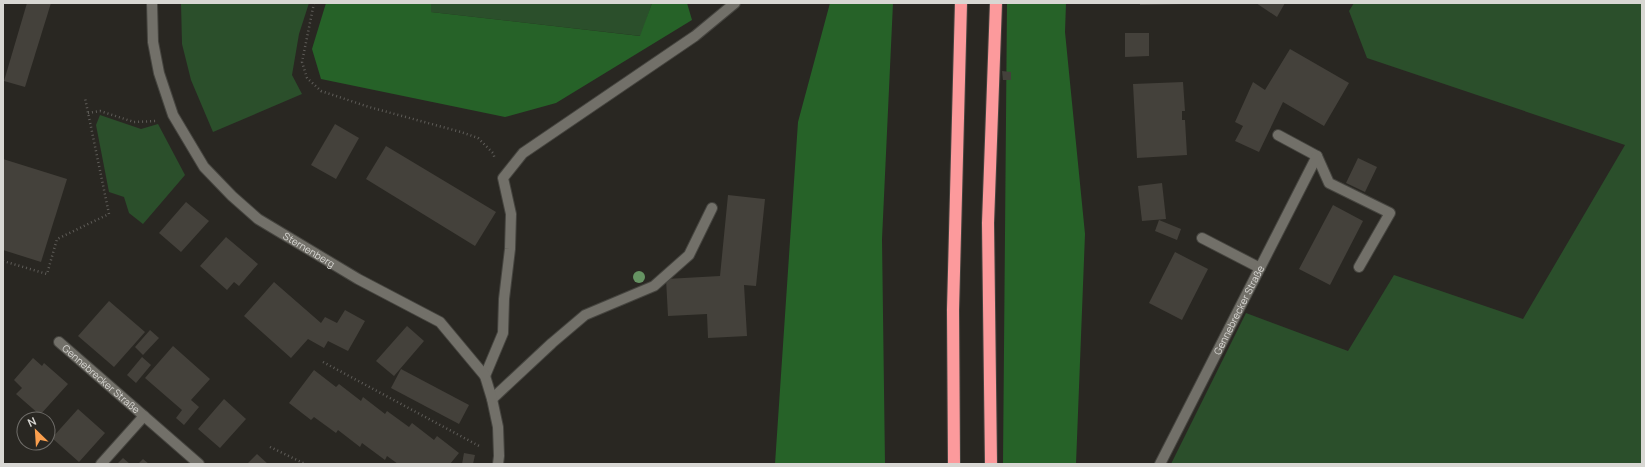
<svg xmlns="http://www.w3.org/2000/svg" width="1645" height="467" viewBox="0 0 1645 467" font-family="Manrope,sans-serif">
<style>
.green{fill:#2b4f2b}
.forest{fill:#266228}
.building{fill:#44413b}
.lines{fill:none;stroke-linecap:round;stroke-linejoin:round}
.service-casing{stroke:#45443f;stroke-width:12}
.minor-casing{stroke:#45443f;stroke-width:12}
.motorway-casing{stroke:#45443f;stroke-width:14}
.path{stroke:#5e5c58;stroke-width:2.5;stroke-dasharray:1 3;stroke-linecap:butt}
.service{stroke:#727069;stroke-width:10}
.minor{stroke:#727069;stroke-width:10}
.motorway{stroke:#fc9a9c;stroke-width:12}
.tree{fill:#669363}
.labels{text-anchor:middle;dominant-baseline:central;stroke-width:4;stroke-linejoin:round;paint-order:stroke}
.street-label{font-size:10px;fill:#d8d7d3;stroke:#292722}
</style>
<rect width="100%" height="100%" fill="#292722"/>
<g class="green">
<polygon points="181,3 309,3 299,34 292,75 302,94 213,132 191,80 182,44"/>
<polygon points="431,3 652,3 641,36 431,12"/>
<polygon points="1354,3 1642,3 1642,464 1171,464 1246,313 1348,351 1394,275 1523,319 1625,145 1367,58 1349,11"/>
<polygon points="100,115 141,129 158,124 185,175 143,224 129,213 124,197 109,192 96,125"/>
</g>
<g class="forest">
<polygon points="326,3 431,3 431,12 640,36 652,3 687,3 692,20 556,103 505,117 321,79 312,49"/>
<polygon points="830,3 893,3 882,239 885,464 775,464 798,122"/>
<polygon points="1007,3 1066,3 1065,32 1085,234 1076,464 1003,464"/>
</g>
<g class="building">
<polygon points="27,3 51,3 25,87 4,81"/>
<polygon points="1140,3 1186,3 1186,4 1140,5"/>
<polygon points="1256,3 1285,3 1277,17"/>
<polygon points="1125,33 1149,33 1149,56 1125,57"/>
<polygon points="1290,49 1349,83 1324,126 1283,102 1259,152 1235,141 1243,126 1235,122 1253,82 1265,90"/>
<polygon points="1002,71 1011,72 1011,80 1003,80"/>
<polygon points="1183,82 1185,111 1182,111 1182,120 1185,120 1187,155 1137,158 1133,84"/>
<polygon points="335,124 359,138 336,179 311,165"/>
<polygon points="386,146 496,212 475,246 366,179"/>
<polygon points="1358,158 1377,167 1365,192 1346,183"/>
<polygon points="3,159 67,179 41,262 3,250"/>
<polygon points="1162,183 1166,219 1142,221 1138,186"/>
<polygon points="728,195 765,199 756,286 744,285 747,336 708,338 707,314 668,316 666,279 720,276"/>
<polygon points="186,202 209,221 181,252 159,233"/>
<polygon points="1333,205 1363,221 1330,285 1299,269"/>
<polygon points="1159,220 1181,229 1177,240 1155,231"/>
<polygon points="226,237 258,264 239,286 234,282 227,290 200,266"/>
<polygon points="1175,252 1208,269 1182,320 1149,303"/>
<polygon points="274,282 321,323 325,317 337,323 345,310 365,321 348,351 328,341 324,348 308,339 291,358 244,316"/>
<polygon points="109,301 145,332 114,367 78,336"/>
<polygon points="407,326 424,341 394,376 376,361"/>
<polygon points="150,330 159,338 143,355 135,347"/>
<polygon points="173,346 210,379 191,400 199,407 184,425 176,418 182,410 145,378"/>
<polygon points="142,357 151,365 136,383 127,375"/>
<polygon points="33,358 42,366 44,363 68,384 40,415 16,394 22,388 14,380"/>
<polygon points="401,369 469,405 459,424 391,388"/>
<polygon points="314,370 336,387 339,384 361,401 363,397 385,414 387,411 409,427 412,423 434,440 437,436 459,453 450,464 398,464 387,456 385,460 362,443 360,447 338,430 336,433 314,417 311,420 289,403"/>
<polygon points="224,399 246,419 220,448 198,429"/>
<polygon points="78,409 105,433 79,462 52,438"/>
<polygon points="464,453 475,455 473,464 462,464"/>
<polygon points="257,454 268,464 247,464"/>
<polygon points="123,458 130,464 117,464"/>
<polygon points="143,459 149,464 138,464"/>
</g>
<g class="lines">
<defs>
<g id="service">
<polyline points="1278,135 1317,156 1329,183 1390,213 1359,267"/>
<polyline points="1202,238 1260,268"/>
<polyline points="485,376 503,333 504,299 510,249 511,214 503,178 523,153 695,36 735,3"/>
<polyline points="492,399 552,343 585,315 654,286 689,255 712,208"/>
<path id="s1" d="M1160 464 1317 156"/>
</g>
<g id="minor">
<path id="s2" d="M152 3 153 42 159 73 173 115 204 167 232 196 258 219 358 279 440 322 485 376 492 399 498 427 499 456 498 464"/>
<path id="s3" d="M59 342 144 416 101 464"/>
<polyline points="144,416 199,464"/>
</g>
<g id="motorway">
<polyline points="954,464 953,310 961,3"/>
<polyline points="991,464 988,223 996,3"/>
</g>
</defs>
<use href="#service" class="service-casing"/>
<use href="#minor" class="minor-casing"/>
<use href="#motorway" class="motorway-casing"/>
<g class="path">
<polyline points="314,3 302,62 307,78 321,91 369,107 461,132 478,138 493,153 495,159"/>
<polyline points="88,113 100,111 134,122 156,121"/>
<polyline points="3,261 47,274 57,239 109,214 85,98"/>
<polyline points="323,362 481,447"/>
<polyline points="270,447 305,464"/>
</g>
<use href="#service" class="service"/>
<use href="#minor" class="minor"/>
<use href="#motorway" class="motorway"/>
</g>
<circle class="tree" cx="639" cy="277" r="6"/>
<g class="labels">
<g class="street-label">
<text stroke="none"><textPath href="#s2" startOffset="310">Sternenberg</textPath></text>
<text stroke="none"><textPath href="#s1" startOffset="173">Gennebrecker Straße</textPath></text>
<text stroke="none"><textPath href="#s3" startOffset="56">Gennebrecker Straße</textPath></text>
</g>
</g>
<rect width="1645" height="467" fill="none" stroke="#d8d7d3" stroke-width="8"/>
<g transform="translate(36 431) rotate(335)"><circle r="19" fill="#292722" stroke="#6f6d69"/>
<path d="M0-3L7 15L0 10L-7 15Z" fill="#fa9f4e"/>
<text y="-6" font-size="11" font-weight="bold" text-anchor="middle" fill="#d8d7d3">N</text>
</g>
</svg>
